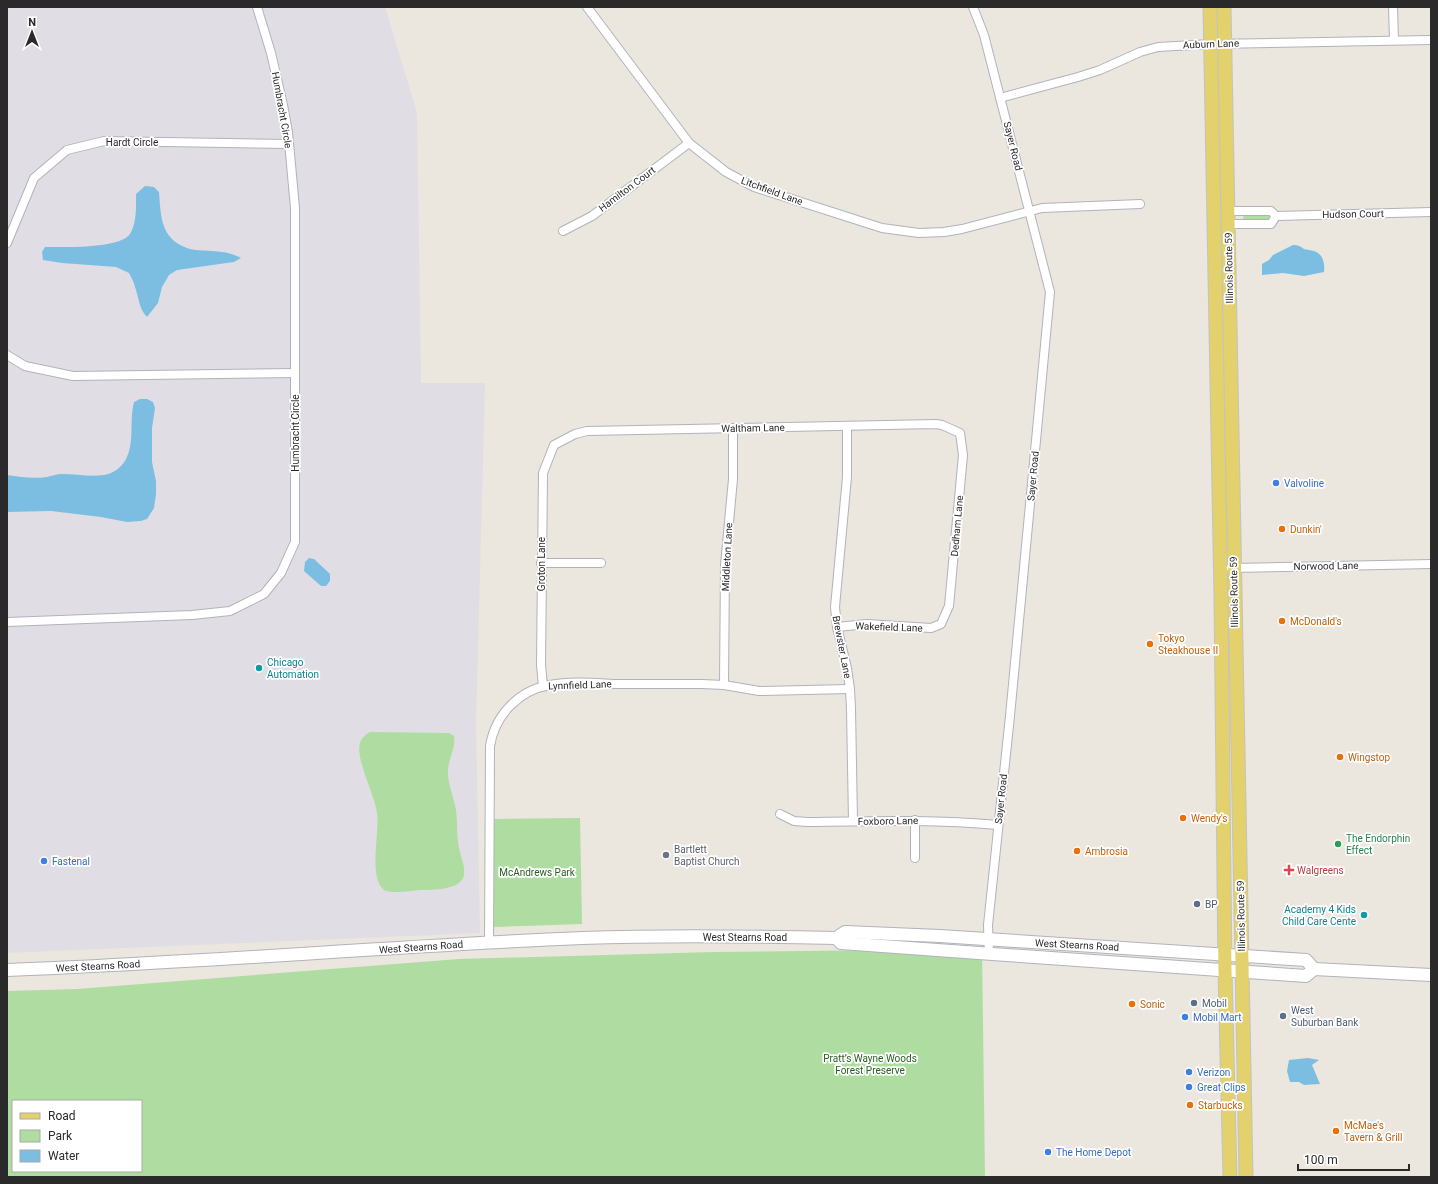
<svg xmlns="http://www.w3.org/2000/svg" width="1438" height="1184" viewBox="0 0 1438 1184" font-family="Roboto,sans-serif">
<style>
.industrial{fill:#e0dee4}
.green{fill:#afdca0;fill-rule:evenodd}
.water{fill:#7cbee2}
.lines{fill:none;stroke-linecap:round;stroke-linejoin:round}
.minor-casing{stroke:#b1b3bc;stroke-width:10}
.secondary-casing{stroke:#b1b3bc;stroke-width:14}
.primary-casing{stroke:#c3c3c3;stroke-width:15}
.minor{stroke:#fff;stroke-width:8}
.secondary{stroke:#fff;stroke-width:12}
.primary{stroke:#e2d16c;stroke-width:13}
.shop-dot{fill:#3f7fe0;stroke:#fff;stroke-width:1.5}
.food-dot{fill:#e8710a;stroke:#fff;stroke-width:1.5}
.culture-dot{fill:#0f9aa8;stroke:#fff;stroke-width:1.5}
.leisure-dot{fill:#2e9e5b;stroke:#fff;stroke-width:1.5}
.worship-dot{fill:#6b7280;stroke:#fff;stroke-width:1.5}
.health-dot{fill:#e0444e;stroke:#fff;stroke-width:1.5}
.service-dot{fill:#5c6f8a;stroke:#fff;stroke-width:1.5}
.labels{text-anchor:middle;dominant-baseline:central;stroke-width:3.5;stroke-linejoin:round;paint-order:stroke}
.street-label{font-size:10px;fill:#2a2a2a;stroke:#fff}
.shop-label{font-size:10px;fill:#366cbe;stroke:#fff;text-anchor:start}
.food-label{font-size:10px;fill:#c56008;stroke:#fff;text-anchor:start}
.culture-label{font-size:10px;fill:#0d838f;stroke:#fff;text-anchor:start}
.leisure-label{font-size:10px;fill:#27864d;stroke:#fff;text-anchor:start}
.worship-label{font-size:10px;fill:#5b616d;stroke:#fff;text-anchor:start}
.health-label{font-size:10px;fill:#be3a42;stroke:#fff;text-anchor:start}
.park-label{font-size:10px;fill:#296022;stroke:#fff}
.service-label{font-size:10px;fill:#4e5e75;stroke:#fff;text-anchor:start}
</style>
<rect width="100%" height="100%" fill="#ebe6de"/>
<polygon class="industrial" points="7,7 385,7 417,113 421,383 485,383 476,724 480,933 7,953"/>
<g class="green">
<polygon points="1268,214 1270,217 1268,220 1245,220 1243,219 1244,215"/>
<path d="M370 732 449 733 454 736C456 747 449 758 448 769 447 783 454 797 456 810 458 825 456 838 460 852 462 861 468 874 461 881 453 890 430 890 420 890 412 891 390 894 384 890 368 878 380 831 377 813 375 795 355 759 360 743 362 737 365 735 370 732Z"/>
<polygon points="580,818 582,924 493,927 493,819"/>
<path d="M982 949 985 1177H7V991L77 989 459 959 714 952ZM13 1101H141V1171H13Z"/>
</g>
<g class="water">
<path d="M145 186 154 187 159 192C161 216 160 238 187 248 194 251 204 250 211 251 223 252 230 252 241 258L234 262 177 270 169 275 162 287 158 303 147 317C139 309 139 298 135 287 134 282 131 277 129 273L116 267 62 263 43 260 42 252 45 247C63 247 120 249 130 234 137 222 136 207 136 194Z"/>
<path d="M1293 245C1298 245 1300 246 1304 249 1307 250 1311 250 1314 251 1323 254 1325 263 1324 272L1304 276 1283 273 1262 275V264L1269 260 1273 255Z"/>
<path d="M140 399H147L153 402 155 408 152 428V462L156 481V494L154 508 147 519 141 521 127 522 101 517 51 511 7 512V475C20 477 34 479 47 477 52 476 56 474 62 474 76 474 90 477 104 475 113 474 122 467 126 459 135 442 129 421 134 402Z"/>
<polygon points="309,558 314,559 330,574 330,581 326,586 321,586 304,571 305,562"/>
<polygon points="1308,1058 1319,1060 1312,1065 1320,1084 1304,1085 1299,1082 1290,1082 1287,1071 1289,1060"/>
</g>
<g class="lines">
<defs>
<g id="minor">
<polyline points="587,7 689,143 726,172 754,187 882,228 919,233 944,232 962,229 1042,208 1140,204"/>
<polyline points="973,7 984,35 1050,292 1010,716 988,925 989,955"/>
<polyline points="1393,7 1394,40"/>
<polyline points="1000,98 1078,77 1100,70 1140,52 1158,47 1211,44 1431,40"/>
<polyline points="1228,211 1271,211 1276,216"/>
<polyline points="1276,216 1431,212"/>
<polyline points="1228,224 1271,224 1276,216"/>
<polyline points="563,231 592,216 689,143"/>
<polyline points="7,243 34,178 67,150 104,141 289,144"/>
<polyline points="7,355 25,366 73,376 295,373"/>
<polyline points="847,426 847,477 835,607 837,627 847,668 850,689 851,709 853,821"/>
<polyline points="541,563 601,563"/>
<polyline points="1231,568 1431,564"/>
<polyline points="7,622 192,615 230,611 264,594 281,573 295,542 295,208 288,132 283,105 271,53 257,7"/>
<polyline points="724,685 725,565 733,479 733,428"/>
<polyline points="543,686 541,665 543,473 554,445 575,434 587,431 936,424 942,425 960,433 963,455 949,606 941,624 931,628 867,624 837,627"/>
<path d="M780 814 794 821 807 822C871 821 935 819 998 825"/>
<polyline points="915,858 915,820"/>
<path d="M489 943 490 746C495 715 519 690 550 685 570 681 593 683 613 684 643 684 672 684 702 684L724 685 759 691 850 689"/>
</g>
<g id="secondary">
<path d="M836 938 841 943C996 954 1151 966 1306 976L1314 969 1431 975"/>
<path d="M7 970C199 963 390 946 582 938 666 935 751 936 836 938L845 932 940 936 1306 960 1314 969"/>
</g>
<g id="primary">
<polyline points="1210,7 1221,596 1225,971 1230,1177"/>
<polyline points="1224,7 1246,1177"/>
</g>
</defs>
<use href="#minor" class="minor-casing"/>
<use href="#secondary" class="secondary-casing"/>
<use href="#primary" class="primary-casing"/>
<use href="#minor" class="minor"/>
<use href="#secondary" class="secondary"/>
<use href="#primary" class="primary"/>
</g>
<g class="shop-dot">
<circle cx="1276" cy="483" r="4"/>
<circle cx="44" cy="861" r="4"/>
<circle cx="1185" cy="1017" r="4"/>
<circle cx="1189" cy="1072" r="4"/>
<circle cx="1189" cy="1087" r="4"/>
<circle cx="1048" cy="1152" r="4"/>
</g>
<g class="food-dot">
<circle cx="1282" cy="529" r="4"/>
<circle cx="1282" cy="621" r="4"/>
<circle cx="1150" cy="644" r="4"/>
<circle cx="1340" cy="757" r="4"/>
<circle cx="1183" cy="818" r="4"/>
<circle cx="1077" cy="851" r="4"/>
<circle cx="1132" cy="1004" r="4"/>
<circle cx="1190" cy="1105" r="4"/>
<circle cx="1336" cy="1131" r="4"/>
</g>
<g class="culture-dot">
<circle cx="259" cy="668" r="4"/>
<circle cx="1364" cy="915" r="4"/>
</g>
<circle class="leisure-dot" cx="1338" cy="844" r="4"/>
<circle class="worship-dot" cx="666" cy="855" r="4"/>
<path class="health-dot" d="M1287 864h4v4h4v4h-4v4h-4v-4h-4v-4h4z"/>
<g class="service-dot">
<circle cx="1197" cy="904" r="4"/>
<circle cx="1194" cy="1003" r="4"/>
<circle cx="1283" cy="1016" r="4"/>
</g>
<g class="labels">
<g class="street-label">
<text transform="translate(1211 44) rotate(-2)">Auburn Lane</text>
<text transform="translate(282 110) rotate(80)">Humbracht Circle</text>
<text x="132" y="142">Hardt Circle</text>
<text transform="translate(1013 146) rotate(76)">Sayer Road</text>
<text transform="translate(627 189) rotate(-37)">Hamilton Court</text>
<text transform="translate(772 191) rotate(20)">Litchfield Lane</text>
<text transform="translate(1353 214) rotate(-1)">Hudson Court</text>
<text transform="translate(1229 268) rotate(-91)">Illinois Route 59</text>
<text transform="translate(753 428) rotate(-1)">Waltham Lane</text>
<text transform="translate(295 433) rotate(-90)">Humbracht Circle</text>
<text transform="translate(1033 476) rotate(-85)">Sayer Road</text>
<text transform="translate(957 526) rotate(-85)">Dedham Lane</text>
<text transform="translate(727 557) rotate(-87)">Middleton Lane</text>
<text transform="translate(541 564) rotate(-90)">Groton Lane</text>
<text transform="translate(1326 566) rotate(-1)">Norwood Lane</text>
<text transform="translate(1234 592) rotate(-91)">Illinois Route 59</text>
<text transform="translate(889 627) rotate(2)">Wakefield Lane</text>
<text transform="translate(842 647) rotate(79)">Brewster Lane</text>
<text transform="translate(580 685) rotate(-2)">Lynnfield Lane</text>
<text transform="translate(1001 799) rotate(-84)">Sayer Road</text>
<text transform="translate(888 821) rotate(-1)">Foxboro Lane</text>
<text transform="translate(1241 916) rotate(-91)">Illinois Route 59</text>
<text x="745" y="937">West Stearns Road</text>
<text transform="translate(1077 945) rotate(3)">West Stearns Road</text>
<text transform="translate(421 947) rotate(-4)">West Stearns Road</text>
<text transform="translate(98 966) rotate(-3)">West Stearns Road</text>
</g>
<g class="shop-label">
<text x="1284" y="483">Valvoline</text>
<text x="52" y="861">Fastenal</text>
<text x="1193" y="1017">Mobil Mart</text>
<text x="1197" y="1072">Verizon</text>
<text x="1197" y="1087">Great Clips</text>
<text x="1056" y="1152">The Home Depot</text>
</g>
<g class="food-label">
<text x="1290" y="529">Dunkin'</text>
<text x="1290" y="621">McDonald's</text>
<text x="1158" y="638">Tokyo<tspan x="1158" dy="12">Steakhouse II</tspan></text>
<text x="1348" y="757">Wingstop</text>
<text x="1191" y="818">Wendy's</text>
<text x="1085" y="851">Ambrosia</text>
<text x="1140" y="1004">Sonic</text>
<text x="1198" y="1105">Starbucks</text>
<text x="1344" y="1125">McMae's<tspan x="1344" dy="12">Tavern &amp; Grill</tspan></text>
</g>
<g class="culture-label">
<text x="267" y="662">Chicago<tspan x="267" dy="12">Automation</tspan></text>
<text x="1356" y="909" text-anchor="end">Academy 4 Kids<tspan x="1356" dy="12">Child Care Cente</tspan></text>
</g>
<g class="leisure-label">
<text x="1346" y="838">The Endorphin<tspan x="1346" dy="12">Effect</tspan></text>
</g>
<g class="worship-label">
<text x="674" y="849">Bartlett<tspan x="674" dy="12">Baptist Church</tspan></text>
</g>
<g class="health-label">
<text x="1297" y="870">Walgreens</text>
</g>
<g class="park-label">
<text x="537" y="872">McAndrews Park</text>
<text x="870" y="1058">Pratt’s Wayne Woods<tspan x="870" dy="12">Forest Preserve</tspan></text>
</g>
<g class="service-label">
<text x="1205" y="904">BP</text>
<text x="1202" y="1003">Mobil</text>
<text x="1291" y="1010">West<tspan x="1291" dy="12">Suburban Bank</tspan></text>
</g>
</g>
<rect width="1438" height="1184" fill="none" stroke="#2a2a2a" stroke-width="16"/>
<rect x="12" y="1100" width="130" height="72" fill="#ffffff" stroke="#aaaaaa"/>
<rect x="20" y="1113" width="20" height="6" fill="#e2d16c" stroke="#aaaaaa"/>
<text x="48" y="1120" font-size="12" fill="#2a2a2a">Road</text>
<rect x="20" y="1130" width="20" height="12" fill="#afdca0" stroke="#aaaaaa"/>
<text x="48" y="1140" font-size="12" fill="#2a2a2a">Park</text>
<rect x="20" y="1150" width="20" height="12" fill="#7cbee2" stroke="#aaaaaa"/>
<text x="48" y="1160" font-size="12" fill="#2a2a2a">Water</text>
<g transform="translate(32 32)" stroke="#ffffff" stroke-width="3" paint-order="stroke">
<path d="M0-3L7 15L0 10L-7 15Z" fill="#2a2a2a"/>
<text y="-6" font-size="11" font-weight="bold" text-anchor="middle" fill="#2a2a2a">N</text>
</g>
<path d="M1298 1164v6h111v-6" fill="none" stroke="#2a2a2a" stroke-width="2"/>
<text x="1304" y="1164" font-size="12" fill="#2a2a2a" stroke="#ffffff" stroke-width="3" paint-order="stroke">100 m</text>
</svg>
